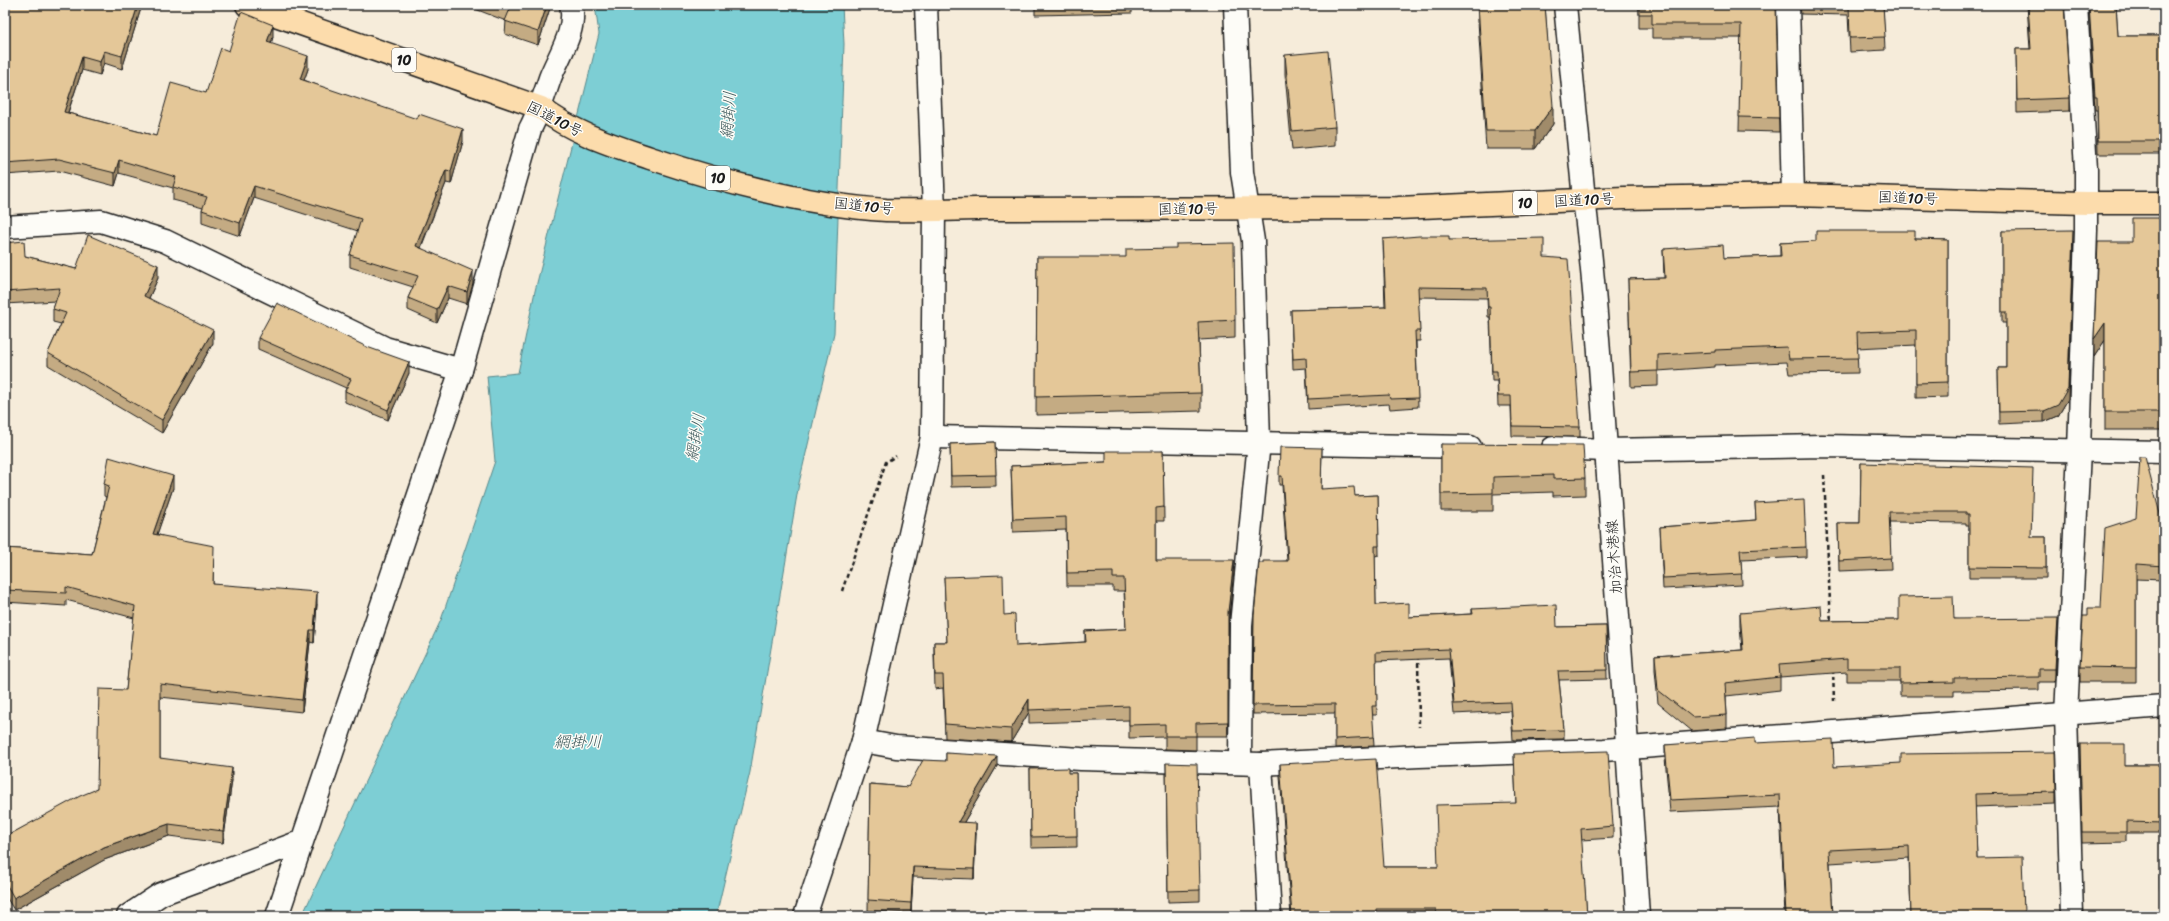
<svg xmlns="http://www.w3.org/2000/svg" width="2169" height="921" viewBox="0 0 2169 921" font-family="Sriracha,'Klee One',sans-serif">
<style>
.water{fill:#7dced4;stroke:#56878a}
.lines{fill:none;stroke-linecap:round;stroke-linejoin:round}
.minor-casing{stroke:#1c1c1c;stroke-width:25}
.tertiary-casing{stroke:#1c1c1c;stroke-width:25}
.secondary-casing{stroke:#1c1c1c;stroke-width:25}
.trunk-casing{stroke:#1c1c1c;stroke-width:25}
.path{stroke:#1c1c1c;stroke-width:2.5;stroke-dasharray:4 3;stroke-linecap:butt}
.minor{stroke:#fdfcf7;stroke-width:22}
.tertiary{stroke:#fdfcf7;stroke-width:22}
.secondary{stroke:#fdfcf7;stroke-width:22}
.trunk{stroke:#fcdcac;stroke-width:22}
.wall{fill:#c4ab83;stroke:#1c1c1c}
.shaded-wall{fill:#a08b6a;stroke:#1c1c1c}
.building{fill:#e4c798;stroke:#1c1c1c}
.labels{text-anchor:middle;dominant-baseline:central;stroke-width:3;stroke-linejoin:round;paint-order:stroke}
.shield{fill:#fdfcf7;stroke:#605f5e;stroke-width:1}
.shield-label{font-size:14px;font-weight:bold;fill:#1c1c1c}
.street-label{font-size:15px;fill:#1c1c1c;stroke:#fdfcf7}
.water-label{font-size:16px;font-style:italic;fill:#3e5a5c;stroke:#fdfcf7}
</style>
<rect width="100%" height="100%" fill="#f6ecda"/>
<filter id="ink" filterUnits="userSpaceOnUse"><feTurbulence type="fractalNoise" baseFrequency=".025" numOctaves="2"/><feDisplacementMap in="SourceGraphic" scale="8" xChannelSelector="R" yChannelSelector="G"/><feConvolveMatrix kernelMatrix="1 2 1 2 8 2 1 2 1" color-interpolation-filters="sRGB"/></filter>
<g filter="url(#ink)">
<polygon class="water" points="595,5 842,5 844,44 834,333 799,483 750,772 716,916 302,916 441,620 495,461 487,376 518,373 535,291 599,34"/>
<g class="lines">
<defs>
<g id="minor">
<polyline points="1235,5 1242,172 1253,241 1259,442 1241,625 1240,763"/>
<polyline points="1788,5 1793,195"/>
<polyline points="5,227 101,221 165,241 385,348 461,370"/>
<polyline points="932,437 1470,447"/>
<polyline points="1553,448 1606,450 1822,446 2164,452"/>
<polyline points="1261,764 1270,916"/>
<polyline points="128,916 161,894 300,842"/>
<path d="M277 916 461 370 530 129C539 112 544 96 550 78 559 55 577 30 571 5"/>
<polyline points="805,916 863,741 896,747 1081,759 1261,764 1419,756 1604,750 2164,706"/>
<polyline points="2072,916 2066,715 2079,451 2086,230 2086,169 2076,5"/>
</g>
<g id="tertiary">
<polyline points="1565,5 1584,199"/>
<polyline points="863,741 932,437 934,211 926,5"/>
</g>
<path id="secondary" d="M1584 199C1596 291 1601 384 1608 476 1619 623 1629 769 1638 916"/>
<path id="trunk" d="M247 5 541 108C573 133 612 145 650 158 725 183 806 205 886 210 916 211 946 210 977 209L1398 208 1624 198 1793 195 2086 203H2164"/>
</defs>
<use href="#minor" class="minor-casing"/>
<use href="#tertiary" class="tertiary-casing"/>
<use href="#secondary" class="secondary-casing"/>
<use href="#trunk" class="trunk-casing"/>
<g class="path">
<polyline points="1824,475 1831,624"/>
<polyline points="842,591 886,462 896,456"/>
<polyline points="1418,656 1419,727"/>
<polyline points="1833,670 1834,701"/>
</g>
<use href="#minor" class="minor"/>
<use href="#tertiary" class="tertiary"/>
<use href="#secondary" class="secondary"/>
<use href="#trunk" class="trunk"/>
</g>
<g class="wall">
<polygon points="5,5 142,5 122,69 104,63 100,75 82,70 68,113 156,136 206,93 229,51 273,37 271,44 308,69 304,80 463,141 451,184 446,183 421,248 473,284 467,304 448,298 437,323 408,310 408,298 413,287 350,267 350,255 358,231 254,198 240,236 202,223 202,210 203,208 173,200 173,188 119,173 115,186 59,171 5,175"/>
<polygon points="465,5 551,5 538,45 505,34 506,21"/>
<polygon points="1035,5 1132,5 1132,13 1035,15"/>
<polygon points="1477,5 1545,5 1553,124 1535,149 1486,149"/>
<polygon points="1639,5 1776,5 1779,132 1739,131 1741,38 1652,38 1652,28 1639,28"/>
<polygon points="1800,5 1883,5 1885,50 1850,52 1848,15 1801,14"/>
<polygon points="2027,5 2064,5 2070,98 2070,111 2017,113 2016,49 2030,49"/>
<polygon points="2089,5 2116,5 2118,36 2164,36 2164,154 2098,154 2097,110 2095,110"/>
<polygon points="1285,55 1335,127 1335,146 1292,150 1285,74"/>
<polygon points="2164,218 2164,430 2105,430 2105,340 2094,357 2132,242"/>
<polygon points="2002,231 2073,241 2068,399 2058,416 2044,422 1999,424 1998,368 2006,368 2006,323 2002,323"/>
<polygon points="1383,239 1449,240 1544,257 1580,427 1580,437 1512,436 1511,406 1498,406 1497,381 1492,381 1490,317 1488,317 1487,298 1418,297 1420,341 1416,341 1418,407 1390,409 1389,404 1308,409 1306,368 1293,369 1291,310 1385,307"/>
<polygon points="1915,239 1948,240 1948,397 1916,398 1916,345 1857,348 1858,373 1789,374 1787,362 1715,365 1715,367 1658,371 1658,386 1631,387 1628,279 1664,278 1663,249 1724,258 1780,256 1780,243"/>
<polygon points="5,243 25,256 76,269 158,278 149,298 213,343 162,433 48,365 48,353 61,324 53,322 53,309 56,301 5,304"/>
<polygon points="1037,257 1235,320 1235,338 1199,340 1201,393 1201,411 1036,415"/>
<polygon points="258,338 409,373 388,420 345,402 345,391 346,388 258,349"/>
<polygon points="995,442 996,486 951,487 950,444"/>
<polygon points="1441,444 1585,478 1585,495 1553,496 1553,492 1493,494 1493,511 1441,511"/>
<polygon points="1322,448 1321,489 1355,496 1378,495 1379,555 1375,556 1376,605 1409,617 1472,614 1472,609 1557,627 1606,626 1607,679 1559,680 1564,730 1564,739 1513,740 1511,711 1454,714 1449,658 1376,661 1377,715 1372,715 1374,746 1335,748 1335,713 1253,714 1254,616 1263,563 1287,561 1282,485 1279,485 1279,476"/>
<polygon points="1163,451 1164,521 1156,521 1156,560 1234,573 1228,625 1228,736 1196,736 1196,750 1165,749 1165,737 1129,738 1129,720 1029,723 1029,712 1011,742 945,738 943,688 935,689 934,655 934,642 947,642 944,577 1004,615 1016,646 1085,642 1085,631 1126,629 1124,591 1113,591 1113,586 1067,586 1066,530 1013,532 1011,466 1106,462"/>
<polygon points="1861,463 2031,537 2046,537 2046,578 1969,578 1969,525 1966,525 1966,523 1889,522 1891,569 1839,571 1838,523 1860,523"/>
<polygon points="104,484 173,488 157,534 214,558 213,584 317,604 314,643 310,642 302,712 160,697 160,758 232,780 223,843 169,836 104,860 14,910 5,895 5,837 97,789 126,690 134,618 66,600 66,606 5,602 5,548 92,554 106,497 104,496"/>
<polygon points="1755,503 1806,547 1806,557 1741,560 1742,585 1663,589 1660,527 1756,520"/>
<polygon points="2164,529 2164,580 2136,579 2136,682 2080,682 2080,667 2088,616 2101,608"/>
<polygon points="1740,613 1822,621 1899,620 1954,619 2058,631 2055,682 2039,682 2039,690 1954,691 1954,696 1900,696 1900,681 1847,681 1847,672 1780,677 1780,690 1726,696 1727,715 1727,728 1692,731 1658,703 1655,670 1655,656 1742,650 1740,626"/>
<polygon points="1755,743 1834,767 2056,792 2056,804 1975,807 1977,858 2024,913 2024,916 1911,916 1909,858 1830,863 1833,916 1785,916 1780,807 1670,812 1665,758 1665,745"/>
<polygon points="2080,744 2125,765 2164,765 2164,833 2126,833 2126,842 2082,843"/>
<polygon points="946,753 997,766 964,822 976,833 974,879 913,877 911,913 868,911 870,784 908,787 946,761"/>
<polygon points="1514,754 1613,826 1613,838 1581,840 1587,916 1291,916 1280,776 1280,764 1384,867 1438,867 1516,803"/>
<polygon points="1166,763 1200,890 1200,901 1168,902"/>
<polygon points="1030,769 1068,773 1076,773 1077,847 1031,848"/>
<polygon points="2160,876 2164,916 2163,916 2160,887"/>
</g>
<g class="shaded-wall">
<polygon points="138,5 142,5 122,69 122,56"/>
<polygon points="547,5 551,5 538,45 538,32"/>
<polygon points="273,25 273,37 267,55 267,42"/>
<polygon points="104,51 104,63 100,75 100,62"/>
<polygon points="308,56 308,69 300,92 300,79"/>
<polygon points="82,57 82,70 64,124 64,112"/>
<polygon points="1553,106 1553,124 1535,149 1535,131"/>
<polygon points="463,129 463,141 451,184 451,171"/>
<polygon points="119,160 119,173 115,186 115,173"/>
<polygon points="446,170 446,183 416,259 416,246"/>
<polygon points="254,186 254,198 240,236 240,223"/>
<polygon points="2073,230 2068,399 2058,416 2044,422 2044,411"/>
<polygon points="158,265 158,278 144,309 144,296"/>
<polygon points="473,271 473,284 467,304 467,292"/>
<polygon points="448,286 448,298 437,323 437,310"/>
<polygon points="2105,323 2105,340 2094,357 2094,339"/>
<polygon points="213,330 213,343 162,433 162,420"/>
<polygon points="409,362 409,373 388,420 388,410"/>
<polygon points="173,476 173,488 153,546 153,534"/>
<polygon points="1234,560 1234,573 1228,625 1228,736 1228,612"/>
<polygon points="317,592 317,604 314,643 314,630"/>
<polygon points="2058,618 2058,631 2055,682 2055,669"/>
<polygon points="310,630 310,642 302,712 302,700"/>
<polygon points="1029,699 1029,712 1011,742 1011,729"/>
<polygon points="997,756 997,766 958,832 958,822"/>
<polygon points="232,768 232,780 223,843 223,831"/>
<polygon points="976,823 976,833 974,879 974,869"/>
<polygon points="169,824 169,836 104,860 14,910 14,898 104,847"/>
<polygon points="913,867 913,877 911,913 911,903"/>
</g>
<g class="building">
<polygon points="5,5 138,5 122,56 104,51 100,62 82,57 64,112 156,136 171,83 206,93 221,48 229,51 241,12 273,25 267,42 308,56 300,79 417,119 419,114 463,129 451,171 446,170 416,246 473,271 467,292 448,286 437,310 408,298 418,276 350,255 361,219 254,186 240,223 202,210 207,197 173,187 176,177 119,160 115,173 59,159 5,163"/>
<polygon points="500,5 547,5 538,32 505,21 510,9"/>
<polygon points="1478,5 1545,5 1553,106 1535,131 1486,131"/>
<polygon points="1639,5 1776,5 1779,118 1739,117 1741,24 1652,24 1652,14 1639,14"/>
<polygon points="1849,5 1883,5 1885,37 1850,38"/>
<polygon points="2028,5 2064,5 2070,98 2017,100 2016,49 2031,49"/>
<polygon points="2089,5 2116,5 2118,36 2164,36 2164,141 2098,141 2097,97 2095,97"/>
<polygon points="1328,51 1335,127 1292,131 1285,55"/>
<polygon points="2132,218 2164,218 2164,412 2105,412 2105,323 2094,339 2098,242 2132,242"/>
<polygon points="2073,230 2068,388 2058,405 2044,411 1999,412 1998,368 2006,368 2006,312 2002,312 2002,231"/>
<polygon points="1816,231 1915,231 1915,239 1948,240 1948,382 1916,383 1916,330 1857,332 1858,358 1789,359 1787,347 1715,350 1715,352 1658,355 1658,371 1631,372 1628,279 1665,278 1663,249 1723,245 1724,258 1781,256 1780,243 1816,241"/>
<polygon points="88,235 158,265 144,296 213,330 162,420 48,353 66,313 53,309 60,288 5,292 5,243 24,241 25,256 76,269"/>
<polygon points="1419,236 1449,236 1449,240 1544,238 1544,257 1568,259 1580,427 1512,426 1511,396 1498,396 1497,371 1492,371 1490,307 1488,307 1487,288 1418,287 1420,331 1415,331 1418,398 1390,399 1389,395 1308,399 1306,358 1293,359 1291,310 1386,307 1383,239"/>
<polygon points="1234,243 1235,320 1198,322 1201,393 1036,397 1037,257 1126,257 1126,249 1176,248 1176,244"/>
<polygon points="277,303 367,347 409,362 388,410 345,391 351,379 258,338"/>
<polygon points="995,442 996,475 951,476 950,444"/>
<polygon points="1441,444 1583,445 1585,478 1553,479 1553,475 1493,477 1493,493 1441,494"/>
<polygon points="1280,447 1322,448 1321,489 1354,487 1355,496 1378,495 1379,546 1375,546 1376,605 1409,603 1409,617 1473,614 1472,609 1556,605 1557,627 1606,626 1607,670 1558,671 1564,730 1513,731 1511,702 1454,704 1449,649 1376,652 1377,706 1372,706 1374,737 1335,739 1335,704 1253,705 1254,616 1259,563 1263,563 1263,561 1288,561 1282,476 1279,476"/>
<polygon points="1106,451 1163,451 1164,507 1156,508 1156,560 1234,560 1228,612 1228,722 1196,723 1196,736 1165,736 1165,724 1129,725 1129,706 1029,710 1029,699 1011,729 945,724 943,675 935,675 934,642 947,642 944,577 1003,575 1004,615 1015,614 1016,646 1086,642 1085,631 1126,629 1124,578 1113,578 1113,572 1067,573 1066,517 1013,519 1011,466 1106,462"/>
<polygon points="109,457 173,476 153,534 214,546 213,584 317,592 314,630 310,630 302,700 160,684 160,758 232,768 223,831 169,824 104,847 14,898 5,882 5,837 80,796 97,789 99,689 126,690 135,606 66,587 66,593 5,590 5,548 92,554 109,486 104,484"/>
<polygon points="2140,457 2145,457 2164,529 2164,566 2136,564 2136,668 2080,667 2083,616 2088,616 2088,608 2101,608 2105,528 2136,518"/>
<polygon points="1861,463 2033,468 2031,537 2046,537 2046,568 1969,567 1969,514 1966,514 1966,512 1889,512 1891,558 1839,561 1838,523 1860,523"/>
<polygon points="1804,500 1806,547 1740,550 1742,574 1663,578 1660,527 1756,520 1755,503"/>
<polygon points="1953,596 1954,619 2058,618 2055,669 2039,669 2039,677 1954,678 1954,682 1900,683 1900,668 1847,668 1847,659 1779,664 1780,677 1725,683 1727,715 1692,717 1658,690 1655,656 1743,650 1740,613 1821,606 1822,621 1899,620 1899,597"/>
<polygon points="1755,738 1755,743 1833,739 1834,767 1901,763 1901,754 2055,752 2056,792 1975,794 1977,858 2022,857 2024,913 1963,915 1963,916 1911,916 1909,846 1829,850 1833,916 1786,916 1780,795 1670,800 1665,745"/>
<polygon points="2080,744 2125,744 2125,765 2164,765 2164,823 2126,822 2126,832 2082,832"/>
<polygon points="1608,751 1613,826 1581,829 1587,916 1437,916 1436,909 1376,909 1376,916 1292,916 1280,764 1376,759 1384,867 1438,867 1436,805 1516,803 1514,754"/>
<polygon points="946,753 997,756 958,822 976,823 974,869 913,867 911,903 868,900 870,784 908,787 923,760 946,761"/>
<polygon points="1166,763 1197,764 1200,890 1168,891"/>
<polygon points="1068,768 1068,773 1076,773 1077,836 1031,837 1030,769"/>
<polygon points="2160,876 2164,876 2164,916"/>
<polygon points="997,912 1059,916 997,916"/>
</g>
</g>
<g class="labels">
<g class="shield">
<rect x="392" y="48" width="24" height="24" rx="3"/>
<rect x="706" y="166" width="24" height="24" rx="3"/>
<rect x="1513" y="191" width="24" height="24" rx="3"/>
</g>
<g class="shield-label">
<text x="404" y="60">10</text>
<text x="718" y="178">10</text>
<text x="1525" y="203">10</text>
</g>
<g class="street-label">
<text transform="translate(555 119) rotate(27)">国道10号</text>
<text transform="translate(1908 198) rotate(2)">国道10号</text>
<text transform="translate(1584 200) rotate(-3)">国道10号</text>
<text transform="translate(864 206) rotate(6)">国道10号</text>
<text transform="translate(1188 209) rotate(-1)">国道10号</text>
<text transform="translate(1614 557) rotate(-94)">加治木港線</text>
</g>
<g class="water-label">
<text transform="translate(728 115) rotate(-86)">網掛川</text>
<text transform="translate(695 437) rotate(-80)">網掛川</text>
<text x="578" y="741">網掛川</text>
</g>
</g>
<rect width="2169" height="921" fill="none" stroke="#fdfcf7" stroke-width="20"/>
<rect x="10" y="10" width="2149" height="901" fill="none" stroke="#1c1c1c" stroke-width="1.5" filter="url(#ink)"/>
</svg>
